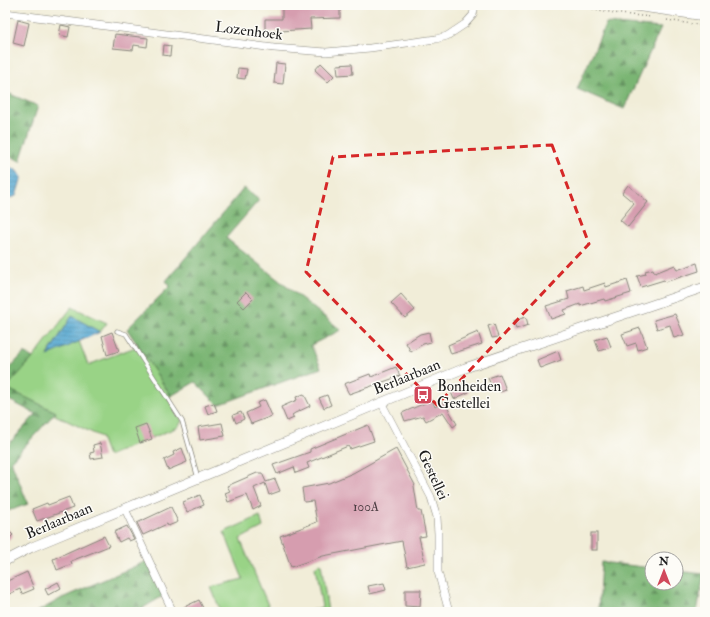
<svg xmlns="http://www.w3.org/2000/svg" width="710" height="617" viewBox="0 0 710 617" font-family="'IM FELL Double Pica',serif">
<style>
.green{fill:#99d386;stroke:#5a7851}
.forest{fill:url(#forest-firs);stroke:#4b6848}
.water{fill:url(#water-rules);stroke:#396276}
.building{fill:#d69daf}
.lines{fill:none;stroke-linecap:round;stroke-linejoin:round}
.service-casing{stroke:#86847a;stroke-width:5}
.minor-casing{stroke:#86847a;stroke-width:8}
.tertiary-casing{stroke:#86847a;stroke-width:10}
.primary-casing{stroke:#86847a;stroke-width:12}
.path{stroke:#86847a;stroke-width:1.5;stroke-dasharray:1 3;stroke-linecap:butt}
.service{stroke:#fff;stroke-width:3.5}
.minor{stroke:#fff;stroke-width:7}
.tertiary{stroke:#fff;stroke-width:9}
.primary{stroke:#fff;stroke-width:11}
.marked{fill:none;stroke:#d62828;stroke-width:3;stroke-dasharray:8 5;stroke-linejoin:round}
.labels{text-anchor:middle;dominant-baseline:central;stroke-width:3;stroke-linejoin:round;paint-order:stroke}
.number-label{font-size:13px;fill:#4a3c41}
.street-label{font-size:15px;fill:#1c1c1c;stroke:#fdfcf7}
.poi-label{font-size:15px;fill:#1c1c1c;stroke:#fdfcf7;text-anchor:start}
</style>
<defs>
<pattern id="forest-firs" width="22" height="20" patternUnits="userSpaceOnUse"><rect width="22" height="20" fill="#7ab573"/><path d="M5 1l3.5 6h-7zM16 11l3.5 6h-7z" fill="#63925e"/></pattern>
<pattern id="water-rules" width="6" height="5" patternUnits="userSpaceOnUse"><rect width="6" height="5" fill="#56a8d1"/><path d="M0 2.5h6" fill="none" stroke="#4688a9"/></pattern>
</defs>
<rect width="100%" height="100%" fill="#fdfcf7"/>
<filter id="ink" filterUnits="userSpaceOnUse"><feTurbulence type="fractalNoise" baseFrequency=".025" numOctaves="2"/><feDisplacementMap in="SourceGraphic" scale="8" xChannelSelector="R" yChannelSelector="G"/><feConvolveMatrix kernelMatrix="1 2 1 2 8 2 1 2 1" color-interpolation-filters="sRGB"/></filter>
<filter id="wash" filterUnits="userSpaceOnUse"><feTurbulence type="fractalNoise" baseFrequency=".012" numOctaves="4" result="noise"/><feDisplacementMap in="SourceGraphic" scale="16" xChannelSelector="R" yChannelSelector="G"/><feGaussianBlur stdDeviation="0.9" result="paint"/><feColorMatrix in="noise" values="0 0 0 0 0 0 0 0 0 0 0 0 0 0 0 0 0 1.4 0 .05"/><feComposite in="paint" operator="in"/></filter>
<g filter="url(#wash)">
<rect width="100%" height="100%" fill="#f1edd8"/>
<g class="green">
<polygon points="72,307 107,323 100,332 72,317 47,355 79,341 88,365 138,346 171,396 168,398 182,421 178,427 108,456 101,437 55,415 56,412 5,388 33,358"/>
<polygon points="260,516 263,527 240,539 271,612 221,612 211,587 243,579 224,532"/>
<polygon points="321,563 328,612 307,612 322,607 315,567"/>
</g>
<g class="forest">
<polygon points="606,23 661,28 624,109 577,89"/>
<polygon points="5,92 38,106 20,161 5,153"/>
<polygon points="244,188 259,200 226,238 341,330 311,345 321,368 218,405 195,382 171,396 127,329 170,286 166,281"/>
<polygon points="24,353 33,358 6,388 56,412 11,461 28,504 5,512 5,445 8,445 36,414 5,398 5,373"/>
<polygon points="147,561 163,596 136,612 37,612 62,598"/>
<polygon points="601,562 652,568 652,583 676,583 676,571 704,574 697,612 598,612"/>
</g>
<g class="water">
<polygon points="5,166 15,169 22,177 16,196 5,200"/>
<polygon points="72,316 100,332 47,356"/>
</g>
<g id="blocks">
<g class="building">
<polygon points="282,5 340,5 340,18 310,19 311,29 265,32 265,19 282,19"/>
<polygon points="18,20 29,23 24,46 13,43"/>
<polygon points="61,25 70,27 68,37 59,35"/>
<polygon points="115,34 148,38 147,47 134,45 133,50 113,48"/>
<polygon points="164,45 171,46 170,56 163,55"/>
<polygon points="276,63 285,64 283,84 274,83"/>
<polygon points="321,63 334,76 328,82 315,70"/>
<polygon points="352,64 353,74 338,75 337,65"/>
<polygon points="238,68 247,69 245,79 237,78"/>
<polygon points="628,185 648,202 628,227 620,220 634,203 622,193"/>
<polygon points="697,263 699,271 665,282 664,280 641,287 637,276 646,274 645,271 653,269 655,273 675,265 677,270"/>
<polygon points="627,280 631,293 605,301 604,299 580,306 580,304 564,310 566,314 551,319 546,306 569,299 567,291 583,286 584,290 605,283 606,287"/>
<polygon points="246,292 253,299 244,308 237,301"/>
<polygon points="401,294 415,310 405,318 391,303"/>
<polygon points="675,314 684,335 674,338 670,325 657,329 654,320"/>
<polygon points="526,317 528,325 516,329 513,321"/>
<polygon points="494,324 498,337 492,338 488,326"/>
<polygon points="640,328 647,347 638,350 636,343 627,346 622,334"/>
<polygon points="112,332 119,351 107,355 102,336"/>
<polygon points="429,332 431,342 423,344 411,352 406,343 420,334"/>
<polygon points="478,332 482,344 451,354 448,345"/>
<polygon points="607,336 611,347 599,351 595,340"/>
<polygon points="558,351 561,360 540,368 537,360"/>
<polygon points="396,367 400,376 349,394 344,384 370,374 371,377"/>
<polygon points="500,374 506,390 500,392 498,387 493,390 488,378"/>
<polygon points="465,383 469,392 454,399 450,390"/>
<polygon points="304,394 310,406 295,413 292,415 294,418 287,421 281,407 297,400 296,397"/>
<polygon points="327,395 331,405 324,408 319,398"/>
<polygon points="265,400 272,416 251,424 246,413 259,407 257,403"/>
<polygon points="432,400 435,407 444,402 457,424 453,427 443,412 426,421 423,416 405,421 402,413"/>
<polygon points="214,403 217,411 208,414 205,406"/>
<polygon points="241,412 244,419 236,423 233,415"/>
<polygon points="222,423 225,436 200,440 198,427"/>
<polygon points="146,424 152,439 140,443 135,428"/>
<polygon points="368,425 374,441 350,449 348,446 307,463 309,468 296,473 294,467 277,474 273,465 310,452 310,449"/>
<polygon points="100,443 103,457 91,459 90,453 94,452 93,445"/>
<polygon points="182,448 187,462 168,470 164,460 174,455 173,452"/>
<polygon points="396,449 415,485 414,486 418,511 421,511 426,536 419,537 425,563 407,567 402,541 323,556 291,567 280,536 317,522 313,501 304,502 302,488 329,483 353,473"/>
<polygon points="257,473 262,473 266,482 275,479 280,491 269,495 265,483 254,488 261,506 253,510 247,495 228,502 225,493 230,491 227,486"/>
<polygon points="200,495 204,505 187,512 183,502"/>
<polygon points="69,497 73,508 37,521 32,509 47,503 48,505"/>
<polygon points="171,507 178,522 168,526 167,524 143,535 137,523"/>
<polygon points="127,526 134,539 129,541 127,538 119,542 114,532"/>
<polygon points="5,527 13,535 5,543"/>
<rect x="591" y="533" width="6" height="17"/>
<polygon points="104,536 109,546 71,561 72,564 57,570 53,559"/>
<polygon points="27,572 34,589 22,594 20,589 5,596 5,582"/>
<polygon points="58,582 61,588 48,595 45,589"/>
<polygon points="384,583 386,590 370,594 368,586"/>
<polygon points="405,590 421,590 420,607 405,606"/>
<polygon points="199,600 205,612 186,612 184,607"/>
</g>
</g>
</g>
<g filter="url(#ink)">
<use href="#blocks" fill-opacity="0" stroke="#86847a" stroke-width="1"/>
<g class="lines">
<defs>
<polyline id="service" points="117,331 126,334 182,421 198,478"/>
<g id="minor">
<polyline points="5,13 274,48 326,52 370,48 436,39 447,36 465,24 473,15 475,5"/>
<polyline points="381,402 431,497 437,517 438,534 438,572 449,612"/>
<polyline points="125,509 173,612"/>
</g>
<polyline id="tertiary" points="5,561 32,547 465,368 705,287"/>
<polyline id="primary" points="635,5 705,15"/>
</defs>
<use href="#service" class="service-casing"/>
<use href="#minor" class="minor-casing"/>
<use href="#tertiary" class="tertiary-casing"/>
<use href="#primary" class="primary-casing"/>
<g class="path">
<polyline points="573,5 620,14 652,17"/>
<polyline points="667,20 705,26"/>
</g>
<use href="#service" class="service"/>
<use href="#minor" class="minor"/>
<use href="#tertiary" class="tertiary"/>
<use href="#primary" class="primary"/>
</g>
</g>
<path class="marked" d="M552 145 589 244 437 405 306 272 333 157Z"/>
<defs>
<symbol id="bus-square" viewBox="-11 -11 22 22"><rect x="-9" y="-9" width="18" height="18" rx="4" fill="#d1495b" stroke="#fdfcf7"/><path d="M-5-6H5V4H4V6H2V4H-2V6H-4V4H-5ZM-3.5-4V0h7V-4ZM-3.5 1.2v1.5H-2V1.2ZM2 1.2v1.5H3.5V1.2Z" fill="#fff"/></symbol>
</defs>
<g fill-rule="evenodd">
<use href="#bus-square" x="412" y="384" width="22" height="22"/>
</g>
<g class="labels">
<g class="number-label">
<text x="366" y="507">100A</text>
</g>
<g class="street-label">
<text transform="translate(249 31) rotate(7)">Lozenhoek</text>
<text transform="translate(407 377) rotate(-22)">Berlaarbaan</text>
<text transform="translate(433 475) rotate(65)">Gestellei</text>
<text transform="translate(59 521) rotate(-23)">Berlaarbaan</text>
</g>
<g class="poi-label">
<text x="437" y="386">Bonheiden<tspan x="437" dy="17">Gestellei</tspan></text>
</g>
</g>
<rect width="710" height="617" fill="none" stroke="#fdfcf7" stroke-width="20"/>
<g transform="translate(664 571)"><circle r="19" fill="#fdfcf7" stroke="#a3a29f"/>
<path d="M0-3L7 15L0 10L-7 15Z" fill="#d1495b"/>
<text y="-6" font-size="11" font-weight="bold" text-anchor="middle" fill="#1c1c1c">N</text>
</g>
</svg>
